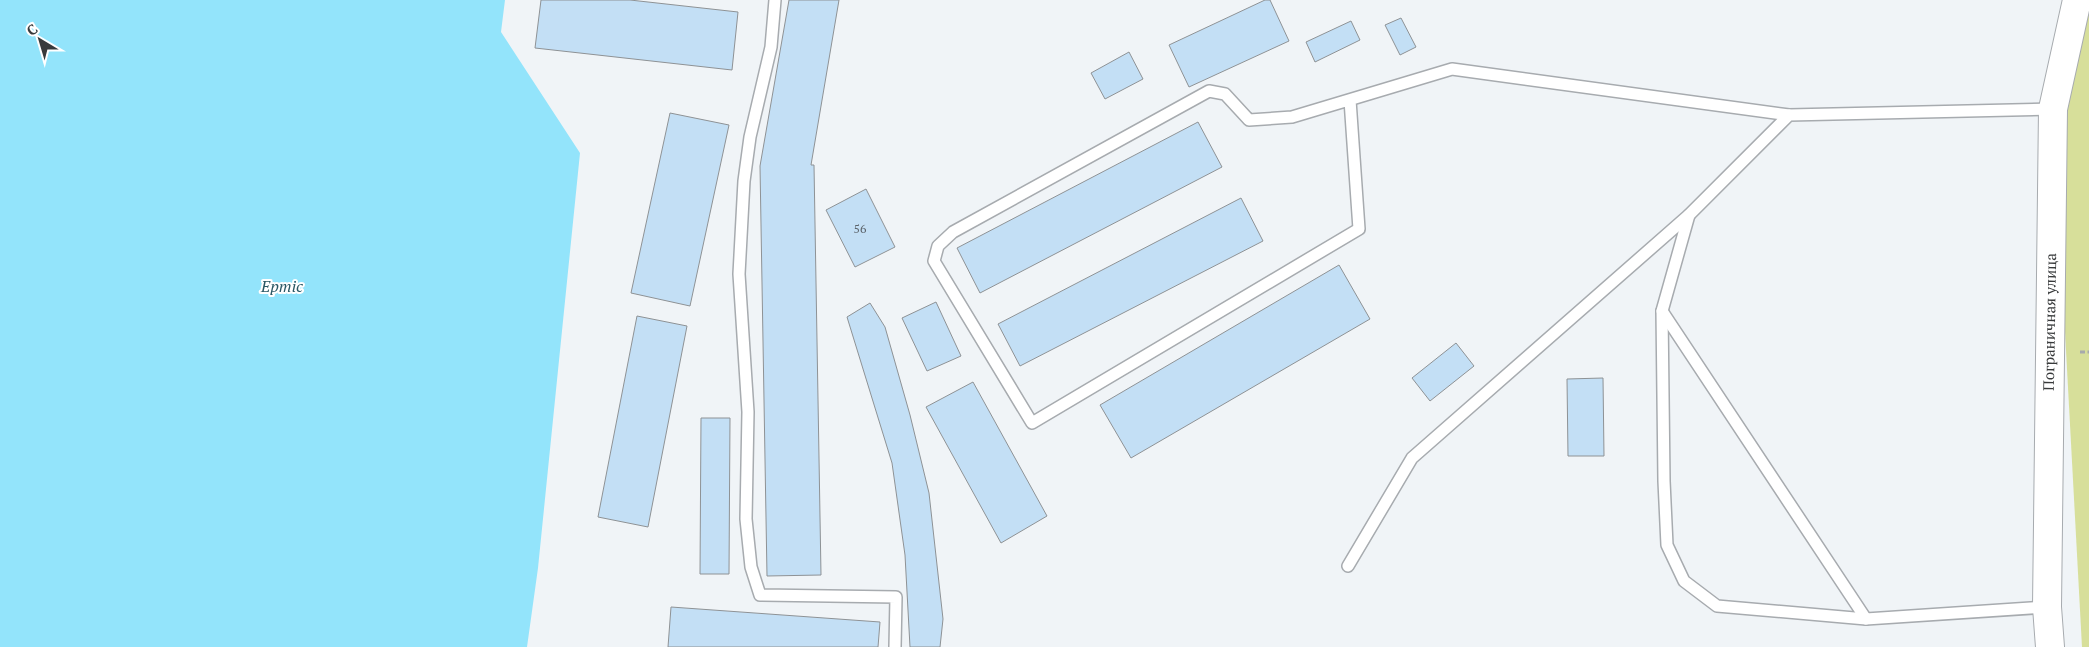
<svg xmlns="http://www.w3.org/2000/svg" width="2089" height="647" viewBox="0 0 2089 647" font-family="'PT Serif',serif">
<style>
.green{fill:#d7df9a}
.water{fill:#93e4fb}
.building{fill:#c3dff5;stroke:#8e9295}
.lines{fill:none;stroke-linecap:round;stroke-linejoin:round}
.lane-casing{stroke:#a7abaf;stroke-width:14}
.highway-casing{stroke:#a7abaf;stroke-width:30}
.path{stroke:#a7aaac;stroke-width:3;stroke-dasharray:5 2.5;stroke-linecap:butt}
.lane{stroke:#fff;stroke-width:11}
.highway{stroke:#fff;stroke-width:28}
.labels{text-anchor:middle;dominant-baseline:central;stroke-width:4;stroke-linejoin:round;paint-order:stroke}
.number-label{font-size:12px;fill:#5b636a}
.street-label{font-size:15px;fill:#383a3b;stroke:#fff}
.water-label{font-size:16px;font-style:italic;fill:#295764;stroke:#fff}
</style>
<rect width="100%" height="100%" fill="#f0f4f7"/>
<polygon class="green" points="2089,0 2089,647 2082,647 2053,109"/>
<polygon class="water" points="0,0 505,0 501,32 580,153 538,568 527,647 0,647"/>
<g class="building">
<polygon points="541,0 630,0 738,12 732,70 535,48"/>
<polygon points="789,0 839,0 811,165 814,165 821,575 767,576 760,166"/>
<polygon points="1265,0 1270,0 1289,41 1189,87 1169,45"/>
<polygon points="1401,18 1416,47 1400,55 1385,25"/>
<polygon points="1351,21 1360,40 1315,62 1306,42"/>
<polygon points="1129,52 1143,79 1105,99 1091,73"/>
<polygon points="670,113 729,125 690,306 631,293"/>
<polygon points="1198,122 1222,167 980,293 957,248"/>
<polygon points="866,189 895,247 855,267 826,210"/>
<polygon points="1241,198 1263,241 1020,366 998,324"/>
<polygon points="1339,265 1370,319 1131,458 1100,405"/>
<polygon points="936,302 961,356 927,371 902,318"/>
<polygon points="870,303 885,327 910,415 929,493 943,619 940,647 910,647 905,555 892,463 847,317"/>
<polygon points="637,316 687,326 648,527 598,517"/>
<polygon points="1456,343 1474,366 1430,401 1412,378"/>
<polygon points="1603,378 1604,456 1568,456 1567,379"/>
<polygon points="973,382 1047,516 1001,543 926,407"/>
<polygon points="701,418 730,418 729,574 700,574"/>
<polygon points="671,607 880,622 878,647 668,647"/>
</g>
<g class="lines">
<defs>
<g id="lane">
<polyline points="775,0 771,47 750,137 744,181 739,274 748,412 746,519 751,567 760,595 896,597 895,647"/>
<polyline points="1350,100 1359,229 1032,423 934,261 938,246 953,232 1209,91 1225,94 1249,120 1292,117 1452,69 1789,115"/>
<polyline points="1689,215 1662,311 1664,481 1667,545 1684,581 1717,606 1866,619 2047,607"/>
<polyline points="1662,311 1866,619"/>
<polyline points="1348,566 1412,458 1689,215 1789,115 2053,109"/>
</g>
<polyline id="highway" points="2050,647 2047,607 2053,109 2077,0"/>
</defs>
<use href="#lane" class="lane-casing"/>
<use href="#highway" class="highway-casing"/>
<polyline class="path" points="2080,352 2089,352"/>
<use href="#lane" class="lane"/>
<use href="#highway" class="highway"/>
</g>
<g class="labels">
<g class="number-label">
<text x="860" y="228">56</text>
</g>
<g class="street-label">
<text transform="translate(2049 322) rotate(-89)">Пограничная улица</text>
</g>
<g class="water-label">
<text x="282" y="286">Ертіс</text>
</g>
</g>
<g transform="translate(40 40) rotate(322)" stroke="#ffffff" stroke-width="4" paint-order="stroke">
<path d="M0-4L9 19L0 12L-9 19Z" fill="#383a3b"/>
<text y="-8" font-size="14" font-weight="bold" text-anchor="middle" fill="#383a3b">С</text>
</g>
</svg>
